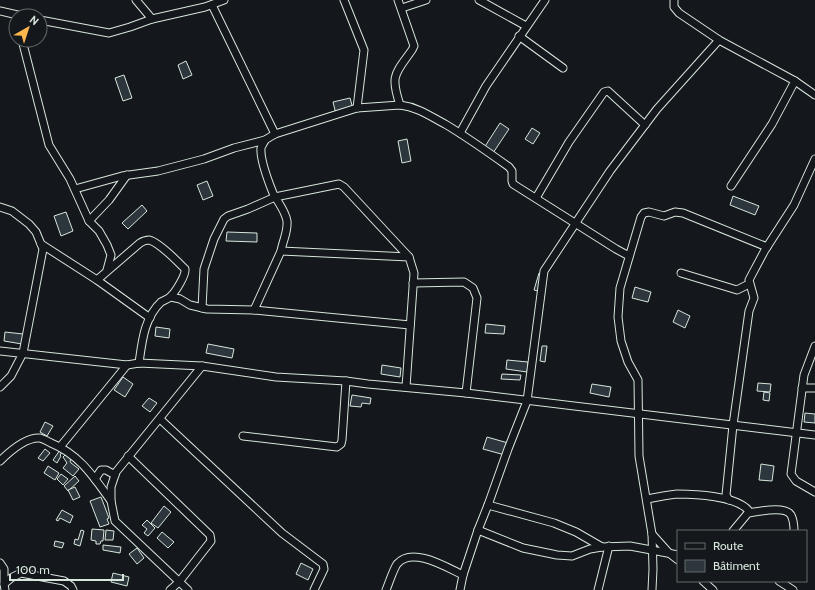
<svg xmlns="http://www.w3.org/2000/svg" width="815" height="590" viewBox="0 0 815 590" font-family="Cabin,sans-serif">
<style>
.building{fill:#2c363c;stroke:#d8e6dc}
.lines{fill:none;stroke-linecap:round;stroke-linejoin:round}
.street-casing{stroke:#d8e6dc;stroke-width:9}
.street{stroke:#14181c;stroke-width:7}
</style>
<rect width="100%" height="100%" fill="#14181c"/>
<g class="building">
<polygon points="186,61 192,75 183,79 178,65"/>
<polygon points="124,75 132,98 123,101 115,78"/>
<polygon points="350,98 353,109 336,114 333,102"/>
<polygon points="500,123 509,129 493,153 484,148"/>
<polygon points="532,128 540,133 533,144 525,139"/>
<polygon points="407,139 411,161 402,163 398,141"/>
<polygon points="207,181 213,196 203,200 197,185"/>
<polygon points="733,196 759,206 755,215 730,205"/>
<polygon points="142,205 147,211 128,229 122,223"/>
<polygon points="66,212 73,231 61,236 54,216"/>
<polygon points="227,232 257,233 257,242 226,241"/>
<polygon points="539,273 543,274 538,291 534,290"/>
<polygon points="635,287 651,292 648,302 632,298"/>
<polygon points="678,310 690,316 685,328 673,322"/>
<polygon points="486,324 505,326 504,334 485,333"/>
<polygon points="156,327 170,329 169,338 155,336"/>
<polygon points="5,332 23,334 22,344 4,341"/>
<polygon points="208,344 234,349 232,358 206,353"/>
<polygon points="542,346 547,346 545,362 540,361"/>
<polygon points="507,360 528,362 527,372 506,369"/>
<polygon points="382,365 401,368 400,377 381,374"/>
<polygon points="502,374 521,375 520,380 501,379"/>
<polygon points="123,377 133,384 125,397 114,390"/>
<polygon points="758,383 771,384 770,392 757,391"/>
<polygon points="592,384 611,387 609,397 590,393"/>
<polygon points="764,392 770,393 769,401 763,400"/>
<polygon points="352,395 371,398 370,404 362,403 361,407 350,406"/>
<polygon points="149,398 157,403 150,412 142,406"/>
<polygon points="805,413 815,414 815,423 804,422"/>
<polygon points="45,422 53,426 47,436 40,432"/>
<polygon points="487,437 508,443 505,455 483,449"/>
<polygon points="45,449 50,453 43,461 38,458"/>
<polygon points="60,450 62,452 60,455 61,456 57,463 53,460"/>
<polygon points="66,454 72,458 70,461 71,463 79,469 73,476 63,468 67,463 63,457"/>
<polygon points="761,464 774,466 772,481 759,480"/>
<polygon points="48,466 59,473 55,480 44,473"/>
<polygon points="61,474 68,479 63,485 57,479"/>
<polygon points="75,476 79,481 68,491 64,486"/>
<polygon points="75,487 80,497 73,500 68,490"/>
<polygon points="101,497 109,518 107,519 109,524 100,527 90,501"/>
<polygon points="164,506 171,512 158,528 151,523"/>
<polygon points="62,510 73,516 70,523 60,518 58,521 56,520"/>
<polygon points="147,520 155,528 148,536 144,533 147,529 142,525"/>
<polygon points="92,529 104,530 103,541 101,541 100,544 96,544 96,541 91,540"/>
<polygon points="81,530 84,531 80,546 74,544 75,539 78,540"/>
<polygon points="106,530 114,531 113,540 105,540"/>
<polygon points="162,532 174,542 168,548 157,538"/>
<polygon points="55,541 64,543 62,548 54,546"/>
<polygon points="103,545 121,547 120,553 103,550"/>
<polygon points="137,548 144,558 137,564 129,554"/>
<polygon points="301,563 313,569 308,580 296,574"/>
<polygon points="113,573 129,577 127,586 111,582"/>
</g>
<g class="lines">
<defs>
<g id="street">
<polyline points="136,0 152,19"/>
<polyline points="344,0 364,50 357,108"/>
<path d="M398 0 414 46 412 50C395 74 390 75 400 105"/>
<polyline points="479,0 526,26"/>
<polyline points="674,0 674,7 679,13 719,40 795,81 815,95"/>
<polyline points="212,5 275,134"/>
<polyline points="402,8 426,0"/>
<polyline points="0,11 22,16"/>
<polyline points="40,20 109,33 130,27 152,19 205,7 224,0"/>
<polyline points="519,36 563,68"/>
<polyline points="22,40 49,145 70,179 89,221 99,231 107,245 111,255 107,270"/>
<polyline points="460,133 486,86 545,0"/>
<polyline points="731,186 772,124 795,81"/>
<path d="M75 189 122 176 158 171 204 159 234 148 265 140 275 134 357 108 400 105C417 107 430 116 445 124 467 137 488 152 509 167L512 171V181L513 184 616 249 629 256"/>
<polyline points="536,198 569,142 604,92 608,91 645,125"/>
<polyline points="0,207 12,211 29,224 36,232 43,249 23,353 11,376 0,387"/>
<polyline points="89,221 109,200 127,175"/>
<polyline points="41,244 97,280 150,318"/>
<polyline points="281,251 409,257 414,273 406,387"/>
<polyline points="681,273 737,290 749,284"/>
<path d="M97 280 140 243C143 241 146 240 149 240 159 242 178 262 185 269 186 275 176 291 171 296 169 299 164 300 161 302 144 318 142 342 139 363"/>
<polyline points="413,283 464,282 473,288 477,298 466,393"/>
<polyline points="171,297 180,299 190,305 207,309 254,310 410,325"/>
<polyline points="202,308 204,269 214,239 224,219 228,216 248,209 275,197 339,184 344,187 409,257"/>
<path d="M254 310 281 251C283 240 288 232 287 221 285 210 278 203 273 193 269 183 260 159 261 148 262 145 264 143 265 140"/>
<polyline points="815,346 804,375 791,474 796,481 815,492"/>
<polyline points="0,351 127,365 139,363 202,366 276,377 346,381 368,384 466,393 815,435"/>
<polyline points="802,388 815,388"/>
<polyline points="160,419 282,533 323,564 324,569 314,590"/>
<polyline points="243,436 337,447 341,444 342,440 346,381"/>
<polyline points="60,447 127,365"/>
<polyline points="128,456 210,535 211,541 179,582 170,590"/>
<path d="M0 461C9 452 25 437 40 438 43 439 48 441 51 443 80 455 93 476 111 501"/>
<polyline points="95,479 101,470 106,470 115,475"/>
<path d="M647 499C657 497 667 495 677 494 695 494 736 496 748 510V513"/>
<polyline points="729,500 726,495 733,425 749,311 754,298 749,280 765,250 794,205 815,159"/>
<polyline points="488,505 554,523 576,532 602,547"/>
<polyline points="478,530 523,548 557,555 572,556 590,549 602,547 630,546 678,555"/>
<path d="M733 531 748 513C757 512 785 505 791 515 793 519 794 526 794 531"/>
<polyline points="652,534 669,553 678,560"/>
<polyline points="0,563 4,569 4,584"/>
<polyline points="703,581 713,590"/>
<polyline points="779,581 793,590"/>
<polyline points="5,590 4,584 11,578 21,573 64,581 71,586 73,590"/>
<polyline points="188,590 115,521 111,501 111,487 116,472 202,366"/>
<path d="M386 590C389 583 393 570 397 564 412 546 446 567 463 575"/>
<polyline points="460,590 463,575 478,530 488,505 508,449 527,401 544,271 610,171 657,109 719,40"/>
<polyline points="598,590 609,546"/>
<polyline points="652,590 653,569 652,534 639,456 638,380 628,362 621,341 618,317 620,288 641,217 644,213 649,212 664,216 675,212 683,213 767,247"/>
</g>
</defs>
<use href="#street" class="street-casing"/>
<use href="#street" class="street"/>
</g>
<rect x="677" y="530" width="130" height="52" fill="#14181c" stroke="#626a69"/>
<rect x="685" y="543" width="20" height="6" fill="#14181c" stroke="#626a69"/>
<text x="713" y="550" font-size="12" fill="#d8e6dc">Route</text>
<rect x="685" y="560" width="20" height="12" fill="#2c363c" stroke="#626a69"/>
<text x="713" y="570" font-size="12" fill="#d8e6dc">Bâtiment</text>
<g transform="translate(28 28) rotate(39)"><circle r="19" fill="#14181c" stroke="#626a69"/>
<path d="M0-3L7 15L0 10L-7 15Z" fill="#ffb74d"/>
<text y="-6" font-size="11" font-weight="bold" text-anchor="middle" fill="#d8e6dc">N</text>
</g>
<path d="M10 574v6h113v-6" fill="none" stroke="#d8e6dc" stroke-width="2"/>
<text x="16" y="574" font-size="12" fill="#d8e6dc" stroke="#14181c" stroke-width="3" paint-order="stroke">100 m</text>
</svg>
